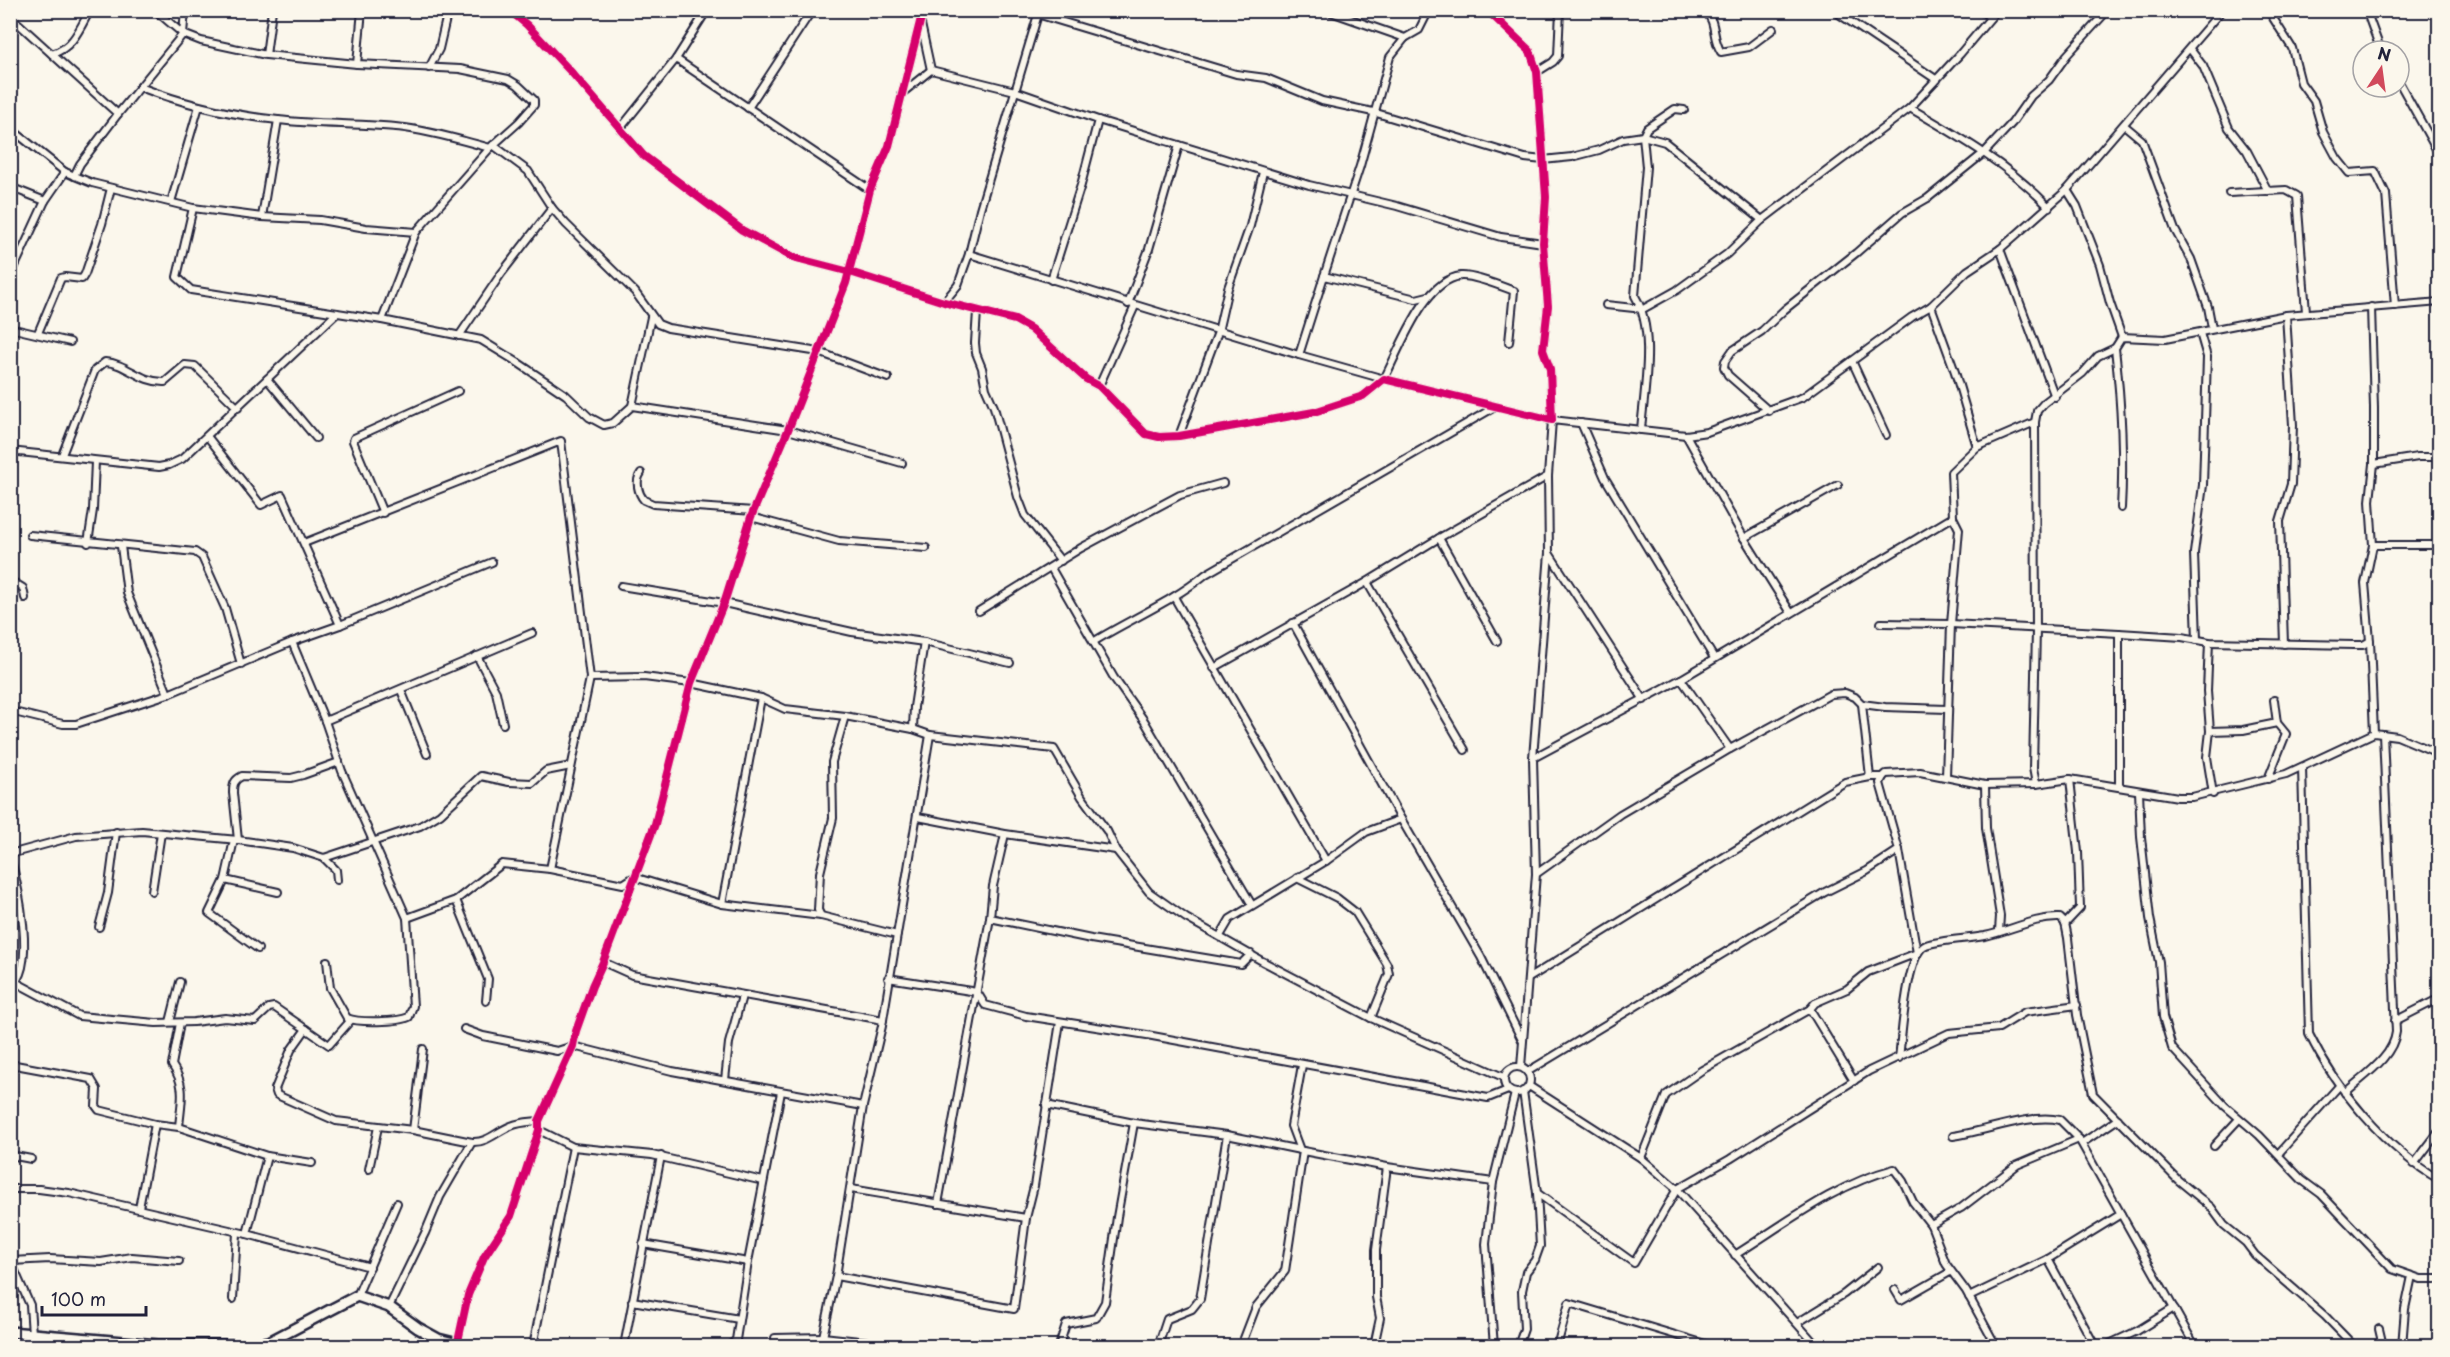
<svg xmlns="http://www.w3.org/2000/svg" width="2450" height="1357" viewBox="0 0 2450 1357" font-family="'Playpen Sans',sans-serif">
<style>
.lines{fill:none;stroke-linecap:round;stroke-linejoin:round}
.street-casing{stroke:#22223b;stroke-width:10}
.secondary-casing{stroke:#22223b;stroke-width:14}
.street{stroke:#fbf7ec;stroke-width:6}
.secondary{stroke:#fbf7ec;stroke-width:9}
.cycleway-casing{stroke:#fbf7ec;stroke-width:11}
.cycleway{stroke:#d6006c;stroke-width:8}
</style>
<rect width="100%" height="100%" fill="#fbf7ec"/>
<filter id="ink" filterUnits="userSpaceOnUse"><feTurbulence type="fractalNoise" baseFrequency=".0167" numOctaves="2"/><feDisplacementMap in="SourceGraphic" scale="12" xChannelSelector="R" yChannelSelector="G"/><feConvolveMatrix kernelMatrix="1 2 1 2 8 2 1 2 1" color-interpolation-filters="sRGB"/></filter>
<g filter="url(#ink)">
<g class="lines">
<defs>
<g id="street">
<polyline points="155,10 183,34 201,41 266,55 357,64 460,69 508,79 518,85 534,100 534,105 519,122 490,148 416,232 382,320"/>
<polyline points="509,10 527,25 572,73 644,156 742,230 792,257 850,272 944,302 1015,320 1031,329 1086,379 1099,386 1146,434 1159,437 1179,436 1314,412 1363,396 1384,379 1552,420 1550,369 1543,350 1548,306 1543,243 1546,197 1537,72 1530,51 1487,10"/>
<polyline points="1325,10 1405,38"/>
<path d="M1705 10C1718 25 1711 36 1721 52L1749 47 1773 29"/>
<polyline points="1833,10 1937,80"/>
<polyline points="1981,10 1990,18"/>
<polyline points="2268,10 2292,48 2301,83 2314,101 2323,132 2337,158 2349,173 2375,171 2386,194 2395,306"/>
<polyline points="2366,10 2381,51"/>
<polyline points="1037,14 1236,74 1266,78 1322,101 1373,112 1525,158 1543,160 1572,157 1599,150 1623,139 1643,136 1665,142 1762,220"/>
<polyline points="10,16 118,114 183,34 185,10"/>
<polyline points="921,24 931,70"/>
<polyline points="2190,49 2203,66 2229,128 2247,151 2268,191"/>
<path d="M52 54C73 48 80 28 90 10"/>
<polyline points="266,55 272,10"/>
<polyline points="676,59 870,190"/>
<polyline points="357,64 362,10"/>
<polyline points="429,68 439,49 448,10"/>
<polyline points="931,70 1015,91 1098,120 1309,185 1397,206 1501,237 1543,243"/>
<polyline points="1537,72 1553,62 1558,56 1560,10"/>
<polyline points="2399,82 2440,156"/>
<path d="M140 87C184 104 231 115 278 120 320 125 363 123 405 128 434 132 462 140 490 148"/>
<polyline points="901,94 931,70"/>
<polyline points="748,108 812,10"/>
<path d="M1910 108C1960 137 2009 165 2049 207"/>
<polyline points="2124,125 2142,140 2175,230 2191,259 2208,307 2212,328"/>
<polyline points="10,128 65,172"/>
<polyline points="620,129 676,59 707,10"/>
<polyline points="493,145 528,171 552,208 566,224 635,292 658,324 668,328 819,352 888,378"/>
<polyline points="74,176 80,164 118,114"/>
<polyline points="10,187 45,201 65,172 92,183 193,208 262,217 320,220 366,228 416,232"/>
<polyline points="2067,190 2077,206 2100,265 2110,303 2122,337"/>
<polyline points="2229,193 2286,190 2297,196 2306,312"/>
<polyline points="171,202 199,106"/>
<polyline points="193,208 177,277 191,290 382,320 481,340 517,362 566,395 589,417 604,425 613,423 632,406 651,317"/>
<polyline points="262,217 278,120"/>
<polyline points="2000,249 2055,397"/>
<polyline points="969,254 1299,355"/>
<path d="M1324 276 1299 355 1384 379C1400 349 1424 280 1461 276 1474 275 1501 286 1514 291L1509 342"/>
<polyline points="10,277 45,201"/>
<polyline points="1051,280 1081,185 1098,120"/>
<polyline points="1428,296 1416,299 1324,276 1360,166 1390,57 1405,38 1419,30 1429,10"/>
<polyline points="944,302 958,285 969,254 980,209 1039,11"/>
<polyline points="1128,304 1149,249 1179,145"/>
<polyline points="1606,305 1643,309 1677,290 1727,254 1762,220 1910,108 1960,54 1997,10"/>
<polyline points="1931,306 1955,372 1977,447"/>
<polyline points="977,311 975,343 976,353 982,368 986,389 994,407 1018,497 1025,515 1061,561"/>
<polyline points="10,328 70,342"/>
<polyline points="38,333 61,278 65,277 82,279 85,274 102,224 111,188"/>
<polyline points="459,336 501,274 552,208"/>
<path d="M2115 348C2121 401 2124 455 2121 508"/>
<polyline points="1852,361 1886,435"/>
<polyline points="267,379 316,438"/>
<polyline points="1099,386 1135,306"/>
<polyline points="632,406 788,430 902,463"/>
<polyline points="1769,411 1728,375 1724,367 1725,361 1732,351 1762,331 1784,310 1856,253 1902,213 1928,198 1985,152 2012,123 2031,96 2049,80 2067,55 2108,10"/>
<polyline points="1581,423 1605,478 1714,658"/>
<path d="M1641 430C1644 390 1656 331 1635 296L1646 167 1643 136 1647 128 1675 109 1684 110"/>
<polyline points="1686,435 1744,538 1791,613"/>
<polyline points="207,436 261,505 282,495 340,625 492,562"/>
<polyline points="1179,436 1218,332 1228,288 1250,226 1263,172"/>
<polyline points="10,451 159,467 169,465 182,459 337,313"/>
<path d="M62 455 95 370 105 362C127 363 140 383 165 382L185 365 195 366 238 408"/>
<polyline points="2374,464 2418,457 2440,457"/>
<path d="M641 473C635 481 638 493 644 500L653 504 754 511"/>
<polyline points="383,513 353,441 354,438 458,391"/>
<polyline points="751,517 839,541 926,548"/>
<polyline points="1953,517 1951,472 1977,447 2035,422"/>
<polyline points="30,535 195,552 202,557 225,608 241,664"/>
<polyline points="1439,538 1497,641"/>
<polyline points="1744,538 1838,485"/>
<polyline points="88,543 93,510 95,461"/>
<polyline points="304,543 561,441 590,678 550,869"/>
<polyline points="2373,545 2440,545"/>
<polyline points="121,546 127,593 168,694"/>
<polyline points="1549,553 1644,700"/>
<polyline points="1051,568 1114,678 1145,722 1252,905"/>
<polyline points="10,580 23,588 25,598"/>
<polyline points="1367,582 1465,750"/>
<polyline points="621,586 724,603 852,632 924,642 1010,663"/>
<polyline points="1174,597 1326,861 1230,919 1220,936"/>
<polyline points="979,611 1081,548 1135,519 1180,495 1223,483"/>
<polyline points="1293,623 1401,819 1481,957 1522,1040"/>
<polyline points="1881,623 1951,624 2119,633 2182,637 2209,642 2354,645 2363,645 2370,641 2365,583 2373,545 2370,501 2374,464 2374,408 2371,307"/>
<polyline points="2197,640 2194,553 2203,485 2207,357 2200,333"/>
<polyline points="2370,641 2374,733"/>
<polyline points="292,642 325,721 342,771 407,918 456,900 502,864 550,869 623,884 634,877 722,904 821,916 897,935"/>
<path d="M1093 642C1130 619 1172 602 1206 574L1495 407"/>
<polyline points="2209,642 2207,691 2210,731 2207,757 2213,794"/>
<polyline points="2284,644 2280,521 2291,484 2293,425 2286,315"/>
<polyline points="477,656 496,692 503,724"/>
<polyline points="1214,668 1367,582 1439,538 1548,476"/>
<polyline points="590,678 644,677 691,683 761,698 785,709 845,716 913,729 930,735 1054,749 1082,797 1107,831 1116,850 1149,892 1186,918 1262,961 1371,1018 1503,1077"/>
<polyline points="1681,679 1730,749"/>
<polyline points="401,690 427,754"/>
<polyline points="1862,704 1870,777"/>
<polyline points="10,711 63,724 76,724 168,694 292,642 340,625"/>
<polyline points="325,721 532,633"/>
<polyline points="913,729 914,707 924,642"/>
<polyline points="2210,731 2243,730 2277,723"/>
<polyline points="1533,758 1681,679 1953,517 1959,529 1951,624 1946,777"/>
<path d="M2302 767 2309 1034C2335 1088 2387 1150 2440 1180"/>
<polyline points="2268,779 2286,734 2277,723 2274,700"/>
<polyline points="2036,784 2033,768 2036,630 2035,422 2037,411 2044,403 2083,373 2098,356 2115,348 2122,337 2165,339 2286,315 2440,302"/>
<polyline points="1985,785 1986,828 2000,916 1999,931"/>
<polyline points="2119,787 2119,633"/>
<polyline points="2139,791 2141,837 2150,918 2159,962 2163,1017 2172,1048 2225,1106 2259,1135 2302,1180 2321,1194 2392,1269 2421,1279 2440,1279"/>
<polyline points="918,817 1005,834 1116,850"/>
<polyline points="234,840 225,880 209,913 258,949"/>
<path d="M238 840 233 793C233 784 234 780 242 776L291 778 303 775 339 762"/>
<polyline points="10,854 76,836 142,831 238,840 293,848 324,858 420,826 440,814 481,776 509,782 532,783 546,771 571,766"/>
<path d="M10 856C17 881 38 972 10 986"/>
<polyline points="324,858 336,870 337,880"/>
<polyline points="1326,861 1366,832 1401,819"/>
<polyline points="1536,874 1533,758 1549,553 1548,476 1552,420 1686,435 1707,432 1803,397 1912,317 1931,306 1967,271 2000,249 2067,190 2222,10"/>
<polyline points="1297,878 1337,898 1355,912 1387,964 1389,974 1371,1018"/>
<polyline points="225,880 278,892"/>
<polyline points="152,891 161,833"/>
<polyline points="456,900 488,979 486,1001"/>
<polyline points="722,904 761,698"/>
<polyline points="821,916 818,910 820,873 833,818 832,762 845,716"/>
<polyline points="990,918 1091,939 1241,964 1251,954"/>
<polyline points="2065,924 2080,908 2078,852 2070,779"/>
<polyline points="99,927 108,893 116,832"/>
<path d="M327 961 330 988 347 1018C358 1023 398 1022 409 1017L413 1006 407 918"/>
<polyline points="603,962 632,975 883,1020"/>
<polyline points="888,978 977,992 985,1005 1026,1016 1147,1035 1488,1098 1508,1090"/>
<polyline points="1529,978 1845,782 1870,777 1883,777 1886,774 1920,772 1985,785 2036,784 2070,779 2178,797 2192,797 2286,774 2374,733 2397,736 2440,754"/>
<polyline points="17,983 79,1016 156,1023 194,1022 225,1018 255,1021 269,1008 274,1007 329,1045 351,1020"/>
<polyline points="1810,1009 1854,1081"/>
<polyline points="2395,1021 2440,998"/>
<polyline points="170,1022 180,982"/>
<path d="M180 1023 172 1065C187 1087 181 1102 179 1127L267 1156 312 1163"/>
<path d="M306 1029 291 1050 275 1089 277 1095 336 1121 413 1130 472 1142C488 1143 497 1131 511 1126 520 1122 530 1122 539 1121"/>
<polyline points="464,1029 483,1036 542,1048 557,1051 573,1046 672,1071 863,1106 836,1276 823,1337"/>
<path d="M1899 1058C1902 1037 1906 953 1926 945 1940 940 1968 939 1985 936 2010 931 2034 917 2060 918L2065 923 2068 938 2077 1015 2093 1094 2178 1180 2211 1207 2224 1225 2246 1243 2255 1255 2325 1316 2354 1346"/>
<polyline points="10,1064 91,1079 97,1089 96,1106 99,1110 155,1124 179,1127"/>
<circle cx="1517" cy="1080" r="13"/>
<polyline points="1521,1067 1536,874 1620,814 1730,749 1831,694 1845,693 1855,697 1862,704 1885,707 1947,709"/>
<polyline points="1527,1072 1825,892 1867,871 1899,850"/>
<polyline points="725,1080 729,1043 742,996"/>
<polyline points="1529,1086 1641,1158 1677,1189 1817,1346"/>
<polyline points="1523,1091 1537,1193"/>
<path d="M2345 1093C2363 1076 2393 1058 2396 1032L2383 734"/>
<polyline points="1046,1105 1134,1123 1227,1135 1300,1150"/>
<polyline points="863,1106 882,1026 930,735"/>
<polyline points="413,1130 423,1049"/>
<polyline points="539,1130 573,1147 652,1155 763,1181"/>
<path d="M1953 1136C1984 1132 2030 1113 2060 1120L2079 1139 2195 1346"/>
<polyline points="2082,1143 2118,1119"/>
<polyline points="2214,1146 2239,1119"/>
<polyline points="1303,1151 1387,1167 1493,1182"/>
<polyline points="2278,1154 2339,1086"/>
<polyline points="10,1155 31,1159"/>
<polyline points="1641,1158 1666,1095 1702,1070 1810,1009 1815,1003 1847,989 1868,972 1917,953 1899,850 1880,783 1883,777"/>
<polyline points="2414,1164 2440,1130"/>
<polyline points="369,1169 378,1127"/>
<polyline points="10,1189 39,1189 69,1193 247,1234 267,1156"/>
<polyline points="851,1189 1026,1218"/>
<polyline points="938,1204 990,918 993,886 1005,834"/>
<polyline points="139,1208 155,1124"/>
<polyline points="1931,1225 1961,1208 2017,1165 2079,1139"/>
<polyline points="247,1234 370,1267"/>
<polyline points="643,1244 748,1262"/>
<path d="M1735 1255C1786 1223 1836 1184 1894 1169L1903 1181 1913 1202 1931 1225 1946 1264 1966 1291 1996 1346"/>
<polyline points="2048,1259 2095,1346"/>
<polyline points="10,1260 30,1305 32,1334"/>
<polyline points="11,1261 50,1259 101,1262 132,1257 179,1261"/>
<polyline points="836,1276 1014,1309 1026,1218 1034,1186 1060,1022"/>
<polyline points="1895,1290 1901,1300 1950,1272"/>
<polyline points="357,1296 397,1203"/>
<polyline points="1969,1297 2048,1259 2121,1214"/>
<polyline points="233,1299 237,1233"/>
<polyline points="632,1301 739,1319"/>
<polyline points="389,1307 425,1233 440,1197 472,1142"/>
<polyline points="1797,1323 1844,1294 1878,1267"/>
<polyline points="2379,1329 2383,1346"/>
<polyline points="775,1338 823,1337 905,1346"/>
<polyline points="457,1346 468,1295 484,1257 511,1216 539,1130 539,1121 573,1046 576,1031 592,986 603,962 655,824 691,683 724,603 751,517 788,430 846,283 870,190 889,146 923,10"/>
<polyline points="533,1346 573,1147"/>
<polyline points="624,1346 661,1156"/>
<polyline points="729,1346 736,1340 748,1262 781,1092"/>
<polyline points="1059,1346 1066,1324 1096,1318 1105,1302 1117,1217 1134,1123"/>
<polyline points="1158,1346 1167,1319 1192,1309 1200,1299 1227,1135"/>
<polyline points="1241,1346 1256,1307 1285,1271 1303,1151 1300,1150 1291,1126 1302,1065"/>
<polyline points="1374,1346 1380,1318 1376,1297 1376,1250 1387,1167"/>
<polyline points="1494,1346 1486,1244 1493,1182 1515,1093"/>
<polyline points="1518,1346 1524,1329 1522,1291 1526,1272 1535,1260 1540,1246 1537,1193 1634,1263 1677,1189 1730,1159 1869,1071 1949,1033 1999,1028 2025,1012 2077,1005"/>
<polyline points="1557,1346 1569,1303 1712,1346"/>
<polyline points="2105,1346 2137,1331 2174,1308"/>
<polyline points="2402,1346 2405,1309 2412,1276"/>
</g>
<polyline id="secondary" points="10,1332 158,1345 253,1345 269,1342 357,1296 389,1307 418,1328 438,1339 458,1344"/>
</defs>
<use href="#street" class="street-casing"/>
<use href="#secondary" class="secondary-casing"/>
<use href="#street" class="street"/>
<use href="#secondary" class="secondary"/>
<defs>
<g id="cycleway">
<polyline points="509,10 527,25 572,73 644,156 742,230 792,257 850,272 944,302 1015,320 1031,329 1086,379 1099,386 1146,434 1159,437 1179,436 1314,412 1363,396 1384,379 1552,420 1550,369 1543,350 1548,306 1543,243 1546,197 1537,72 1530,51 1487,10"/>
<polyline points="457,1346 468,1295 484,1257 511,1216 539,1130 539,1121 573,1046 576,1031 592,986 603,962 655,824 691,683 724,603 751,517 788,430 846,283 870,190 889,146 923,10"/>
</g>
</defs>
<use href="#cycleway" class="cycleway-casing"/>
<use href="#cycleway" class="cycleway"/>
</g>
</g>
<rect width="2450" height="1357" fill="none" stroke="#fbf7ec" stroke-width="36"/>
<rect x="18" y="18" width="2414" height="1321" fill="none" stroke="#22223b" stroke-width="2" filter="url(#ink)"/>
<g transform="translate(2381 69) rotate(13)"><circle r="28" fill="#fbf7ec" stroke="#a4a2a5" stroke-width="1.5"/>
<path d="M0-4.5L10 22L0 15L-10 22Z" fill="#d1495b"/>
<text y="-9" font-size="16" font-weight="bold" text-anchor="middle" fill="#22223b">N</text>
</g>
<path d="M42 1306v9h104v-9" fill="none" stroke="#22223b" stroke-width="3"/>
<text x="51" y="1306" font-size="18" fill="#22223b" stroke="#fbf7ec" stroke-width="4.5" paint-order="stroke">100 m</text>
</svg>
